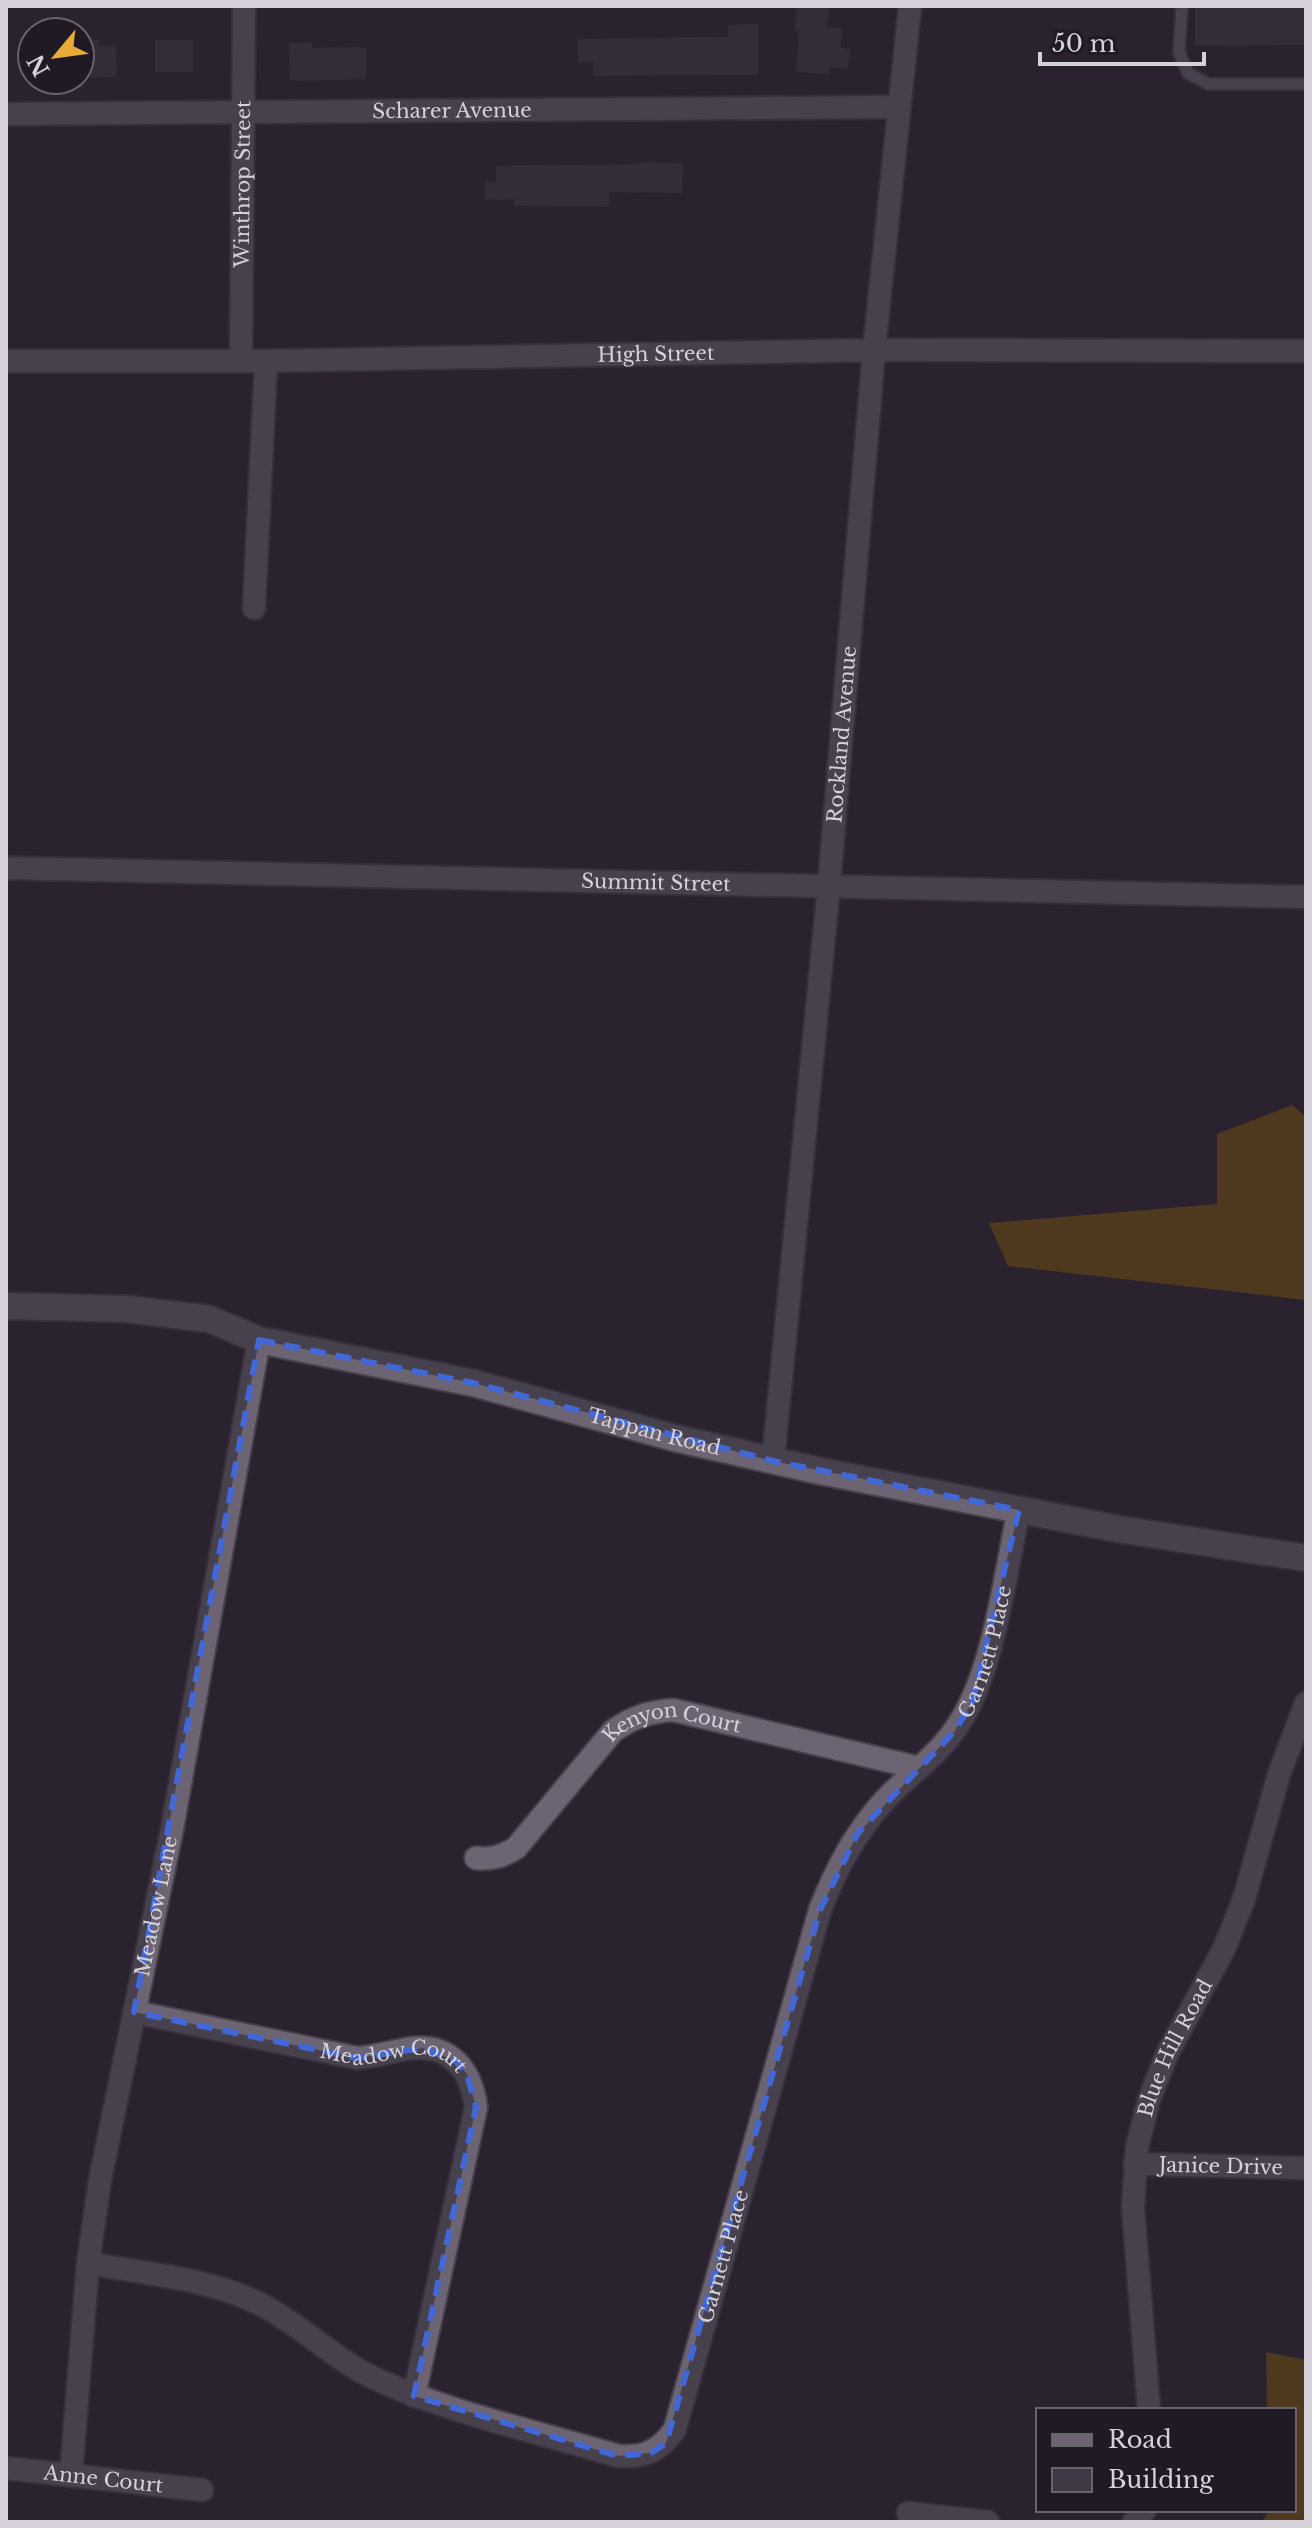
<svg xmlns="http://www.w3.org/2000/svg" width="1312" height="2528" viewBox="0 0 1312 2528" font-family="'Libre Baskerville',serif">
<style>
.forest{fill:#7a5609}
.building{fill:#403946}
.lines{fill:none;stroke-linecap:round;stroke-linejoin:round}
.service-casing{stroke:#454049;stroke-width:15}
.minor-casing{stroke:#454049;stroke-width:26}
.tertiary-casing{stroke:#454049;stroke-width:30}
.service{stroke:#6c6472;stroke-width:11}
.minor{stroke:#6c6472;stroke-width:22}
.tertiary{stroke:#6c6472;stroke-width:26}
.marked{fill:none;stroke:#4268d8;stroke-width:6;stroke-dasharray:16 10;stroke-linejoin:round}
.labels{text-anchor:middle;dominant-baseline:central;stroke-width:6;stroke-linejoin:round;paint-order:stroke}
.street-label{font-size:20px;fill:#d5d1d9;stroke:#201a25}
</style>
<rect width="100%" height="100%" fill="#2a232f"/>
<g class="forest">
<polygon points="1292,1105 1306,1117 1306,1300 1008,1266 989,1223 1217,1204 1217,1134"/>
<polygon points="1266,2352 1306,2360 1306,2522 1262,2522 1269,2510 1294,2510 1294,2410 1267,2410"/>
</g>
<g class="building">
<polygon points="797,6 829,6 827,27 842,29 841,48 850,49 848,69 829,67 829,74 796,72 799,30 795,30"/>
<polygon points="1195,6 1306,6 1306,45 1195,46"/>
<polygon points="758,24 758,75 593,76 593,62 578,63 578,39 728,37 728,25"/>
<polygon points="99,40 99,46 116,46 117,77 80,78 80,41"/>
<rect x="155" y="40" width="38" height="32"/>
<polygon points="312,42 312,48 366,47 366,79 290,81 289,43"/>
<polygon points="639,162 683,163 682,193 609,192 609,207 514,206 514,199 485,200 485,182 496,182 496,166 639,164"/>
</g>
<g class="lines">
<defs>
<polyline id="service" points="1182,6 1179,52 1188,73 1208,84 1306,84"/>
<g id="minor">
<path id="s1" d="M6 114 899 107"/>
<path id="s2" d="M241 360 244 6"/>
<path id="s3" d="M6 361H266L874 350 1306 351"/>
<polyline points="254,608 266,361"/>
<path id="s4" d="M6 868 1306 897"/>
<path id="s5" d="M773 1461 829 885 874 350 910 6"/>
<path id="s6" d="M476 1858C492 1860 503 1856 516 1848L613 1731C633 1717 648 1712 673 1710L919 1768"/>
<path id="s7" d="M134 2012 357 2058C374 2057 390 2052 407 2049 449 2042 471 2069 476 2107L414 2396"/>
<path id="s8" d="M1135 2164 1306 2168"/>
<path id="s9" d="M88 2263C145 2274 208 2278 260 2304 302 2325 335 2361 378 2380 451 2413 541 2433 618 2456 644 2458 660 2451 675 2429L820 1910C836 1869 855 1833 885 1800 907 1776 935 1758 954 1731 994 1677 1004 1577 1019 1510"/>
<path id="s10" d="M1149 2410 1133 2207 1137 2147 1149 2100 1167 2054 1224 1949 1244 1899 1279 1774 1306 1703"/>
<path id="s11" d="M6 2468 202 2490"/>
<path id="s12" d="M71 2475 88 2263 100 2180 172 1829 259 1340"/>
<polyline points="908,2513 988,2522"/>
<polyline points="1134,2522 1145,2510"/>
</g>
<g id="tertiary">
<path id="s13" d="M6 1306 127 1309 209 1319 259 1340 473 1383 675 1438 820 1471 1118 1529 1306 1558"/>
</g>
</defs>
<use href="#service" class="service-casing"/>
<use href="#minor" class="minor-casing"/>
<use href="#tertiary" class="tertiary-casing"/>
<use href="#service" class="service"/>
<use href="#minor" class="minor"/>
<use href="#tertiary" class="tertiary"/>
</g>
<path d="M0 0H1312V2528H0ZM259 1340 473 1383 773 1461 1019 1510 972 1703 954 1732 858 1833 820 1910 666 2443 651 2453 618 2456 414 2396 476 2107 467 2074 456 2061 423 2048 357 2058 134 2012Z" fill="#2a232f" fill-opacity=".55" fill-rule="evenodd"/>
<path class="marked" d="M259 1340 473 1383 773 1461 1019 1510 972 1703 954 1732 858 1833 820 1910 666 2443 651 2453 618 2456 414 2396 476 2107 467 2074 456 2061 423 2048 357 2058 134 2012Z"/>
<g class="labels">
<g class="street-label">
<text stroke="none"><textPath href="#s1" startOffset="446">Scharer Avenue</textPath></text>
<text stroke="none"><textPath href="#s2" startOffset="176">Winthrop Street</textPath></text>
<text stroke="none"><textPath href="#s3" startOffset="650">High Street</textPath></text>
<text stroke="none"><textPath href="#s5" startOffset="730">Rockland Avenue</textPath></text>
<text stroke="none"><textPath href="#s4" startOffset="650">Summit Street</textPath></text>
<text stroke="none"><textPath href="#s13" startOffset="664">Tappan Road</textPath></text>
<text stroke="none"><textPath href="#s9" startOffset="1488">Garnett Place</textPath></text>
<text stroke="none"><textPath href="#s6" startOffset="256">Kenyon Court</textPath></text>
<text stroke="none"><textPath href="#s12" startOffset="576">Meadow Lane</textPath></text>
<text stroke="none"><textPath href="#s10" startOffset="370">Blue Hill Road</textPath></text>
<text stroke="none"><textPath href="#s7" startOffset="266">Meadow Court</textPath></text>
<text stroke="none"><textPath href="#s8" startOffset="86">Janice Drive</textPath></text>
<text stroke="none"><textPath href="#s9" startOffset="816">Garnett Place</textPath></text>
<text stroke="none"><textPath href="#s11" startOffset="98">Anne Court</textPath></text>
</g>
</g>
<rect width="1312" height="2528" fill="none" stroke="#d5d1d9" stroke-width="16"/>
<rect x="1036" y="2408" width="260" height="104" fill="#201a25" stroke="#68636d" stroke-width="2"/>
<rect x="1052" y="2434" width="40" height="12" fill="#6c6472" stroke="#68636d" stroke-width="2"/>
<text x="1108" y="2448" font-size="24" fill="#d5d1d9">Road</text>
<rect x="1052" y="2468" width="40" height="24" fill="#403946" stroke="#68636d" stroke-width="2"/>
<text x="1108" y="2488" font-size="24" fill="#d5d1d9">Building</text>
<g transform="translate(56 56) rotate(241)"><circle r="38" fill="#201a25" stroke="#68636d" stroke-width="2"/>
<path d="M0-6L14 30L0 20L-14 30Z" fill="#e8ab37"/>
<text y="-12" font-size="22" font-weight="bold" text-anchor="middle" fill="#d5d1d9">N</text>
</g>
<path d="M1040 52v12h164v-12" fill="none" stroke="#d5d1d9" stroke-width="4"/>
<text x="1052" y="52" font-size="24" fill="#d5d1d9" stroke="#201a25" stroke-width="6" paint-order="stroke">50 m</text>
</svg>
